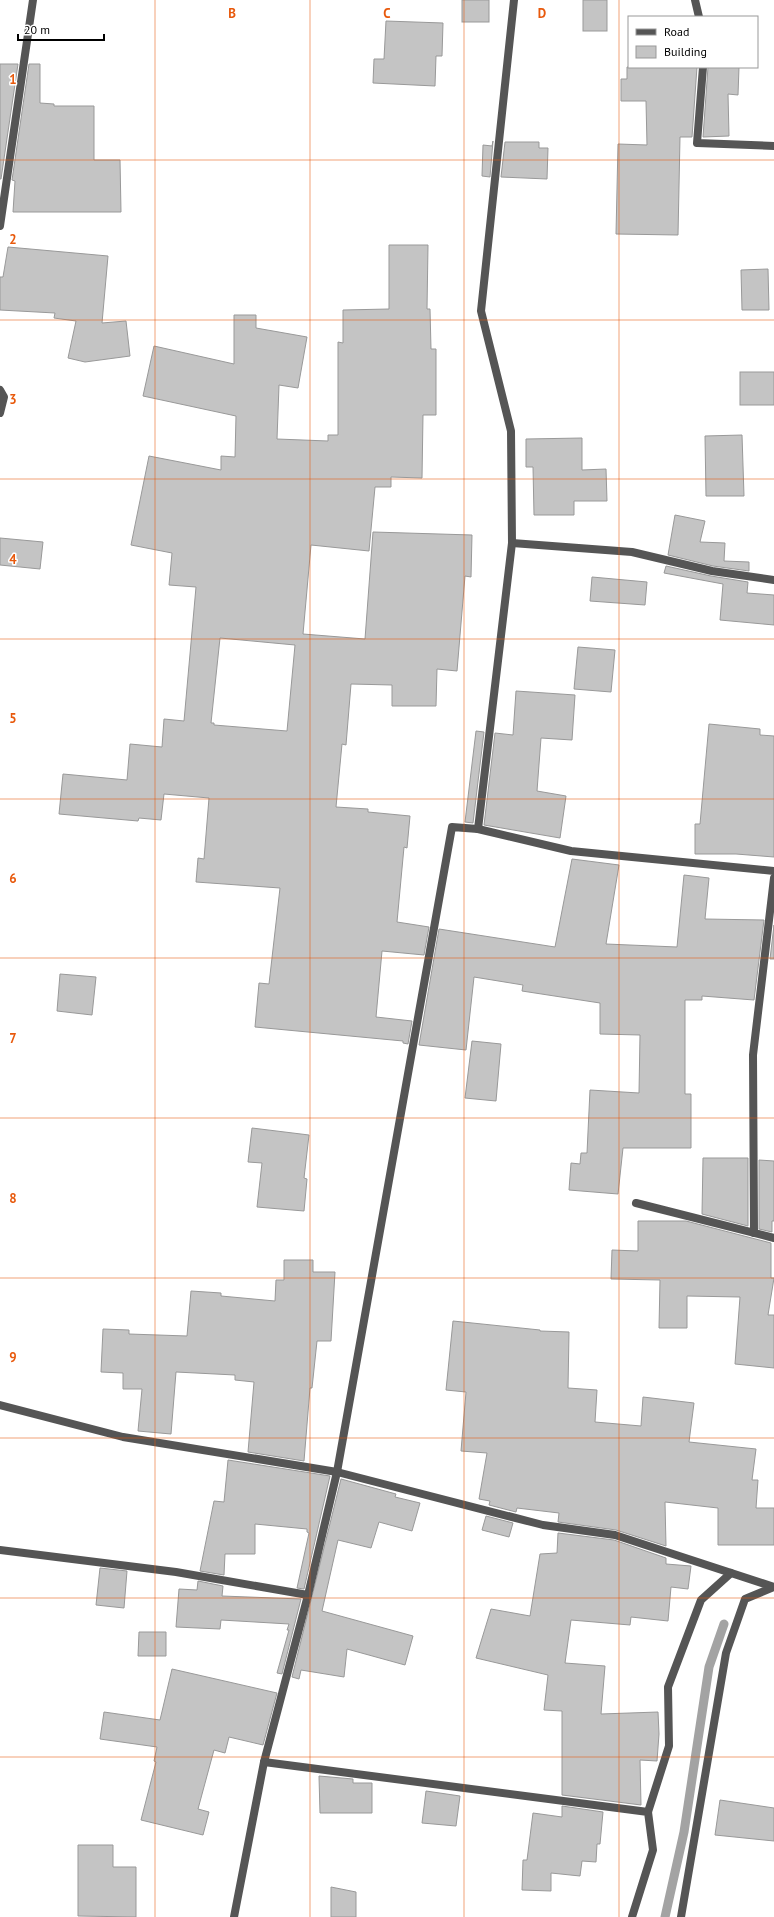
<svg xmlns="http://www.w3.org/2000/svg" width="774" height="1917" viewBox="0 0 774 1917" font-family="'PT Sans',sans-serif">
<style>
.lines{fill:none;stroke-linecap:round;stroke-linejoin:round}
.stream{stroke:#a3a3a3;stroke-width:9}
.building{fill:#c4c4c4;stroke:#999;fill-rule:evenodd}
.street{stroke:#555;stroke-width:8}
.grid{fill:none;stroke:#e8590c;stroke-width:1;stroke-opacity:0.55}
.grid-label{font-size:13px;text-anchor:middle;font-weight:bold;fill:#e8590c;stroke:#fff;stroke-width:3;stroke-linejoin:round;paint-order:stroke}
</style>
<rect width="100%" height="100%" fill="#fff"/>
<g class="lines">
<polyline class="stream" points="665,1917 684,1832 709,1667 724,1624"/>
</g>
<g class="building">
<rect x="462" y="0" width="27" height="22"/>
<rect x="583" y="0" width="24" height="31"/>
<polygon points="386,21 443,23 442,56 436,56 435,86 373,83 374,59 384,59"/>
<polygon points="0,64 18,64 1,179 0,179"/>
<polygon points="29,64 40,64 40,103 54,104 54,106 94,106 94,160 120,160 121,212 13,212 15,181 12,180"/>
<polygon points="627,67 697,67 692,137 680,137 678,235 616,234 618,144 647,145 646,101 621,101 621,79 627,79"/>
<polygon points="708,67 739,67 738,95 728,94 729,136 703,137"/>
<polygon points="493,141 490,177 482,176 483,145 492,146"/>
<polygon points="505,142 539,142 539,148 548,148 547,179 501,177"/>
<path d="M389 245H428L427 309H430L431 349H436V415H423L422 478 391 477V487H375L369 551 311 545 303 634 365 639 373 532 472 535 471 577 465 576 457 671 437 669 436 706H392V685L351 684 346 745 342 744 336 807 368 809V812L410 816 407 848 404 847 397 922 429 927 424 955 382 951 376 1017 412 1021 408 1044 403 1043V1041L255 1027 259 983 269 984 280 888 196 882 198 858 204 859 209 798 164 794 161 820 139 818 138 821 59 814 63 774 127 780 130 744 162 747 164 719 184 721 196 587 169 585 172 553 131 545 149 456 221 470V456L235 457 236 416 143 396 154 346 234 364V315H256V328L307 337 298 388 279 385 277 439 328 441V435H338V342L343 343V310L389 309ZM220 638 295 645 287 731 214 725V723H211Z"/>
<polygon points="8,247 108,256 102,323 126,321 130,356 85,362 68,358 76,321 54,318 55,313 0,310 0,277 3,277"/>
<polygon points="768,269 769,310 742,310 741,270"/>
<rect x="740" y="372" width="34" height="33"/>
<polygon points="742,435 744,496 706,496 705,436"/>
<polygon points="582,438 582,470 606,469 607,501 574,501 574,515 534,515 533,467 526,467 526,439"/>
<polygon points="675,515 705,521 700,542 725,543 724,561 749,562 749,571 713,566 668,555"/>
<polygon points="0,538 43,542 40,569 0,565"/>
<polygon points="666,566 711,576 748,582 747,593 774,595 774,625 720,620 723,584 664,573"/>
<polygon points="592,577 647,582 645,605 590,601"/>
<polygon points="578,647 615,650 611,692 574,689"/>
<polygon points="516,691 575,695 572,740 541,738 537,791 566,796 560,838 484,825 495,733 513,735"/>
<polygon points="709,724 760,729 760,735 774,736 774,857 736,854 695,854 695,824 700,824"/>
<polygon points="476,731 484,732 473,823 465,822"/>
<polygon points="572,859 619,865 606,944 677,947 684,875 709,878 705,919 764,920 754,1000 702,996 702,1000 685,1000 685,1094 691,1094 691,1148 623,1148 618,1194 569,1190 571,1163 580,1164 581,1153 587,1153 590,1090 639,1093 640,1035 600,1034 600,1003 522,991 523,985 474,977 466,1050 419,1045 439,929 555,947"/>
<polygon points="774,925 774,959 770,959"/>
<polygon points="60,974 96,977 92,1015 57,1011"/>
<polygon points="472,1041 501,1044 496,1101 465,1098"/>
<polygon points="252,1128 309,1135 304,1178 307,1179 304,1211 257,1207 262,1163 248,1162"/>
<polygon points="703,1158 748,1158 748,1226 702,1214"/>
<polygon points="759,1160 774,1161 774,1221 772,1221 772,1232 759,1229"/>
<polygon points="638,1221 686,1221 771,1243 771,1278 774,1278 768,1315 774,1315 774,1368 735,1364 740,1297 687,1296 687,1328 659,1328 660,1280 611,1279 612,1250 638,1251"/>
<polygon points="284,1260 313,1260 313,1272 335,1272 331,1341 317,1341 312,1388 310,1388 304,1461 248,1452 254,1382 235,1380 235,1375 176,1372 171,1434 138,1431 142,1389 123,1389 123,1373 101,1372 103,1329 129,1330 129,1334 187,1336 191,1291 221,1293 221,1296 275,1301 276,1280 284,1280"/>
<polygon points="453,1321 540,1330 540,1331 569,1332 568,1388 597,1390 595,1422 641,1426 643,1397 694,1403 689,1442 756,1449 752,1480 758,1480 756,1508 774,1508 774,1545 718,1545 718,1508 665,1502 666,1546 616,1530 558,1522 559,1513 517,1508 516,1512 489,1505 490,1501 479,1499 487,1453 461,1451 466,1392 446,1390"/>
<polygon points="228,1460 330,1476 304,1589 297,1588 309,1533 307,1532 307,1529 255,1524 255,1554 225,1554 224,1575 200,1571 214,1501 224,1502"/>
<polygon points="341,1479 396,1494 395,1497 420,1503 412,1531 379,1522 371,1548 338,1540 322,1611 413,1636 405,1665 347,1649 344,1677 301,1670 299,1679 292,1677"/>
<polygon points="486,1516 513,1523 509,1537 482,1530"/>
<polygon points="558,1533 614,1540 666,1558 666,1564 691,1566 688,1589 671,1587 668,1621 631,1617 630,1625 571,1620 565,1663 605,1666 601,1714 658,1712 659,1734 657,1761 640,1760 641,1805 562,1795 562,1711 544,1710 548,1675 476,1658 491,1609 530,1616 540,1554 557,1553"/>
<polygon points="100,1568 127,1571 124,1608 96,1605"/>
<polygon points="198,1581 223,1586 222,1596 301,1599 282,1674 277,1673 289,1630 287,1630 289,1624 221,1620 220,1629 176,1627 179,1589 197,1590"/>
<polygon points="139,1632 166,1632 166,1656 138,1656"/>
<polygon points="172,1669 277,1693 263,1745 229,1737 225,1753 214,1750 198,1809 209,1812 203,1835 141,1820 156,1762 154,1761 157,1747 100,1739 104,1712 160,1720"/>
<polygon points="319,1776 353,1779 353,1783 372,1783 372,1813 320,1813"/>
<polygon points="426,1791 460,1796 456,1826 422,1823"/>
<polygon points="720,1800 774,1808 774,1841 715,1835"/>
<polygon points="562,1806 603,1812 600,1844 597,1844 596,1862 582,1861 580,1876 551,1873 551,1891 522,1890 523,1860 527,1860 533,1813 562,1817"/>
<polygon points="78,1845 113,1845 113,1867 136,1867 136,1917 78,1916"/>
<polygon points="331,1887 356,1892 356,1917 331,1917"/>
</g>
<g class="lines">
<g class="street">
<polyline points="695,0 699,17"/>
<polyline points="703,67 697,143 774,146"/>
<polyline points="0,226 33,0"/>
<polyline points="0,390 4,397 0,413"/>
<polyline points="512,543 632,552 712,571 774,580"/>
<polyline points="478,829 571,851 774,871"/>
<polyline points="636,1203 774,1238"/>
<polyline points="754,1233 753,1055 774,878"/>
<polyline points="0,1405 123,1437 337,1472 543,1525 615,1535 774,1587"/>
<polyline points="0,1550 176,1572 308,1595"/>
<polyline points="264,1762 648,1812 653,1850 632,1917"/>
<polyline points="648,1812 669,1746 668,1687 701,1600 731,1573"/>
<polyline points="234,1917 264,1762 308,1595 337,1472 452,827 478,829 512,543 511,431 481,311 514,0"/>
<polyline points="681,1917 726,1653 745,1599 774,1587"/>
</g>
</g>
<path class="grid" d="M155 0V1917M310 0V1917M464 0V1917M619 0V1917M0 160H774M0 320H774M0 479H774M0 639H774M0 799H774M0 958H774M0 1118H774M0 1278H774M0 1438H774M0 1598H774M0 1757H774"/>
<g class="grid-label">
<text x="232" y="18">B</text>
<text x="387" y="18">C</text>
<text x="542" y="18">D</text>
<text x="13" y="84">1</text>
<text x="13" y="244">2</text>
<text x="13" y="404">3</text>
<text x="13" y="564">4</text>
<text x="13" y="723">5</text>
<text x="13" y="883">6</text>
<text x="13" y="1043">7</text>
<text x="13" y="1203">8</text>
<text x="13" y="1362">9</text>
</g>
<rect x="628" y="16" width="130" height="52" fill="#ffffff" stroke="#999999"/>
<rect x="636" y="29" width="20" height="6" fill="#555555" stroke="#999999"/>
<text x="664" y="36" font-size="12" fill="#000000">Road</text>
<rect x="636" y="46" width="20" height="12" fill="#c4c4c4" stroke="#999999"/>
<text x="664" y="56" font-size="12" fill="#000000">Building</text>
<path d="M18 34v6h86v-6" fill="none" stroke="#000000" stroke-width="2"/>
<text x="24" y="34" font-size="12" fill="#000000" stroke="#ffffff" stroke-width="3" paint-order="stroke">20 m</text>
</svg>
